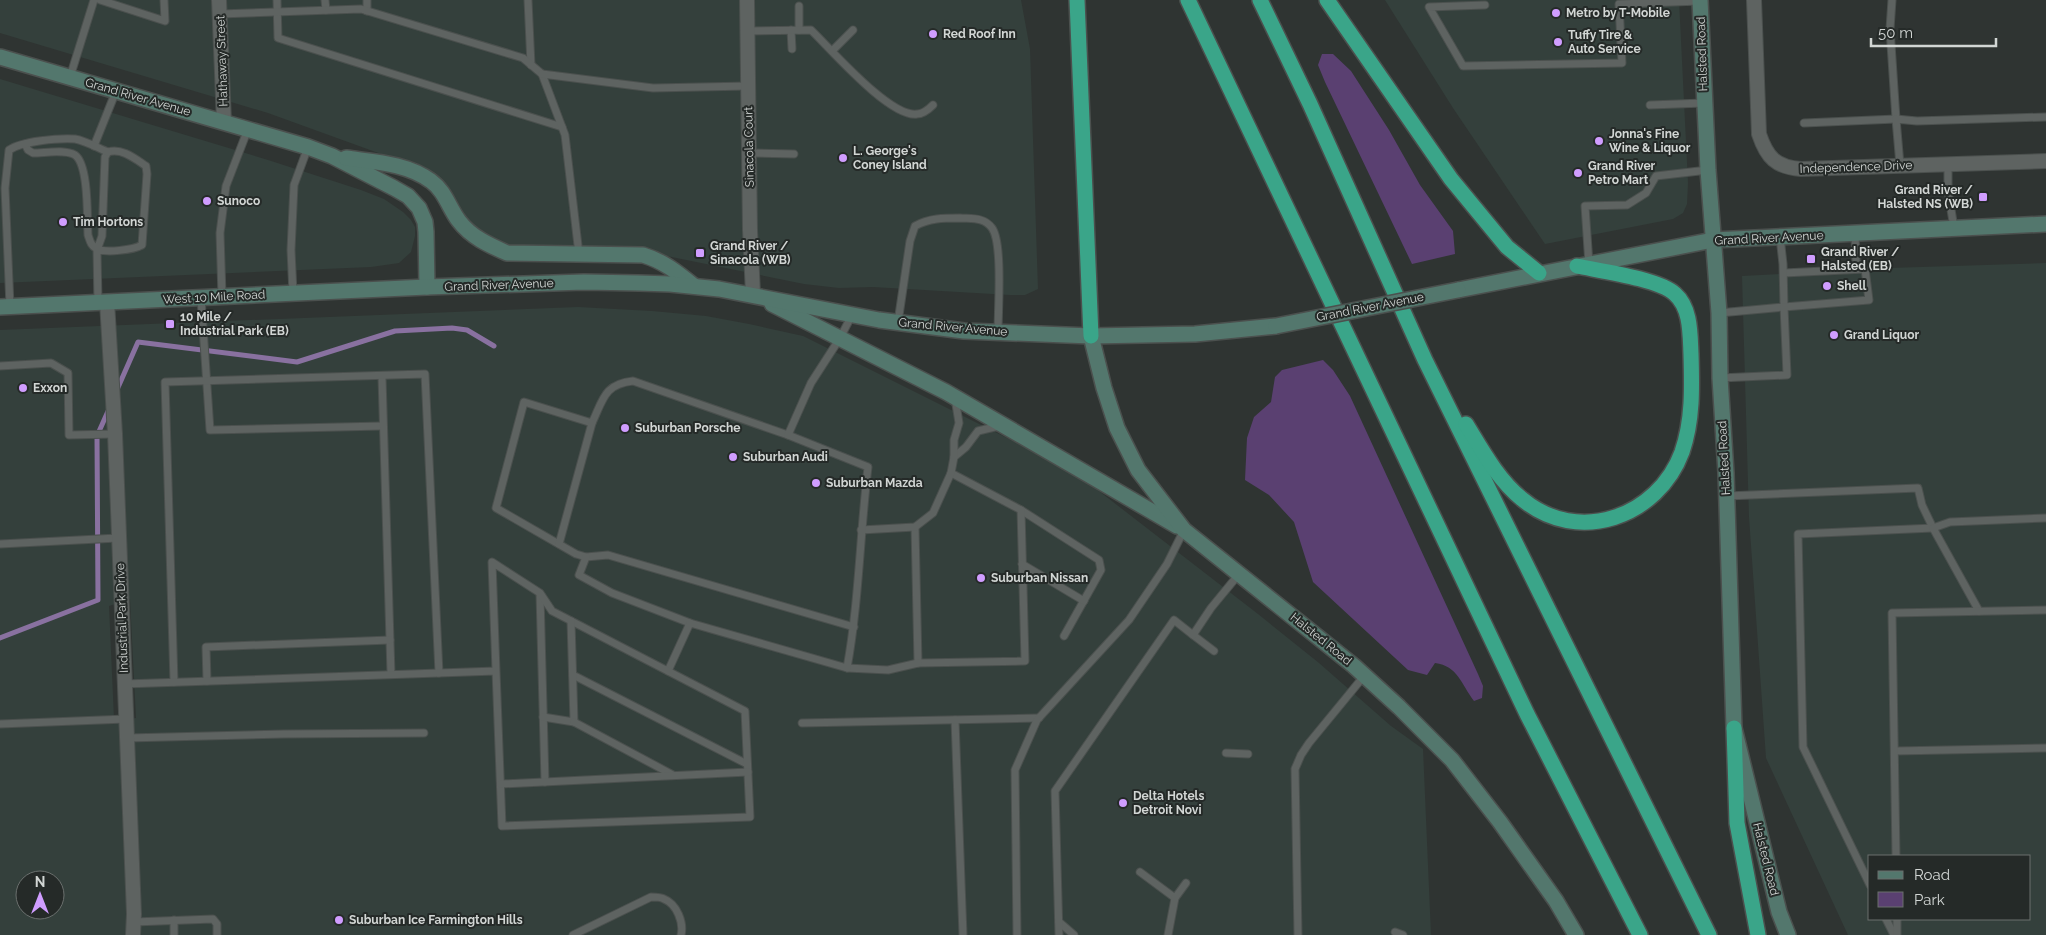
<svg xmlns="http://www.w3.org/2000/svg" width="2046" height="935" viewBox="0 0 2046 935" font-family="Raleway,sans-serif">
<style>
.built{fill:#34403c;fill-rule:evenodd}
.green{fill:#5a4071}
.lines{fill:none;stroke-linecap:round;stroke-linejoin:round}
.stream{stroke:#8971a0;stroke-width:5}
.lane-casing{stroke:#4b504e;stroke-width:9}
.street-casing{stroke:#4b504e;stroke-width:16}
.secondary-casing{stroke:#4b504e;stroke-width:18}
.highway-casing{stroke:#4b504e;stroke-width:18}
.lane{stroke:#5e6361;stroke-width:7}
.street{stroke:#5e6361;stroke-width:14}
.secondary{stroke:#53776d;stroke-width:15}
.highway{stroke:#3aa589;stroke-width:15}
.secondary-bridge-casing{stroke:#4b504e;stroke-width:18;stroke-linecap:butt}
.secondary-bridge{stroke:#53776d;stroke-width:15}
.poi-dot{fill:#d09dff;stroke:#252a28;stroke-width:2}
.labels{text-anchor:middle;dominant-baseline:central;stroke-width:4;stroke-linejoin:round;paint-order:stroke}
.poi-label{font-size:12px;font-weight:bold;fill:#d2d6d4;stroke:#252a28;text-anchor:start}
.street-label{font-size:12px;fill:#d2d6d4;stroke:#252a28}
</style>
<rect width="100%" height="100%" fill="#2f3432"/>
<g class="built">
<polygon points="0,0 1021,0 1030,49 1038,289 1025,295 1010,295 873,287 839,288 804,284 647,252 515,247 486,239 467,219 449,189 417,167 268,113 0,33"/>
<polygon points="1385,0 1679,0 1688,183 1687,204 1683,213 1673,219 1545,244 1453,108"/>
<polygon points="0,79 268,160 361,190 384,199 403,212 411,220 415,227 415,236 411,252 399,263 371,267 0,283"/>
<path d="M2046 263V935H1848L1766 758 1749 517 1742 276 1890 268ZM1870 856H2030V919H1870Z"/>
<path d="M578 307 652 311 706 316 749 324 803 336 1019 444 1095 488 1258 614 1319 663 1391 726 1423 749 1431 935H0V330ZM130 599 136 718 114 719 109 606ZM25 880H55V910H25Z"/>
</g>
<g class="green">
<polygon points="1322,54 1333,54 1351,71 1389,130 1420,185 1453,231 1455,254 1412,264 1325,82 1318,65"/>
<path d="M1323 360 1333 370 1350 396 1478 674 1483 686 1482 698 1474 701C1461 684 1458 666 1435 663L1427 675 1408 670 1313 582 1294 522 1269 495 1245 480 1247 438 1254 417 1271 402 1275 377 1282 370Z"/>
</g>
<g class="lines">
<g class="stream">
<polyline points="116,392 138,342 297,362 395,331 452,328 467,330 494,346"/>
<polyline points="0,638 98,600 97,436 109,409"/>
</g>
<defs>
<g id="lane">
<polyline points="100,0 165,21 164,0"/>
<polyline points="277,0 278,38 562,127"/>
<polyline points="325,0 326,10"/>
<polyline points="367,0 367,11"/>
<polyline points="528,0 531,65"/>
<polyline points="1485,5 1429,7 1463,66 1622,63 1619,4 1700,1"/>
<polyline points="799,6 799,30"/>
<polyline points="220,14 361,9 523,58 542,74 565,135 579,254"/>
<polyline points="791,30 792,49"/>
<path d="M747 31 811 30C831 49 890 118 917 114 923 114 929 109 933 105"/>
<polyline points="832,51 853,30"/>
<polyline points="542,74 653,88 748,86"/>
<polyline points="70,77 94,0"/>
<polyline points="1650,105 1704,103"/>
<polyline points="1804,123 1896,119 1890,29 1892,0"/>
<path d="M25 144 28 150 33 153C45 153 65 149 75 155 89 165 87 218 88 235 90 241 91 246 97 249 106 253 133 250 142 245L147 174 146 166C134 158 122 148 108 152L105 157 102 236 97 250 98 302"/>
<polyline points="94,146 116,91"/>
<polyline points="749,153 794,154"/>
<polyline points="1948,164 1948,191 1954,228"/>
<polyline points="1900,165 1896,119 1917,121 2046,117"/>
<polyline points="1589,264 1585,206 1627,205 1646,193 1656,176 1708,170"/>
<polyline points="1784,273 1865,269"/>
<polyline points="293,293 291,250 294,185 308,147"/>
<polyline points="222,296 220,233 226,186 248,129"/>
<polyline points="201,298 210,430 382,426"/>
<path d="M10 306 5 188 9 150C22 141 59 138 75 139 86 141 98 148 108 152"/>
<polyline points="1719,313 1784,307 1783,264 1780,237"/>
<path d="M898 322 910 241 915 226C929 218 944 218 960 218 972 219 984 217 992 228 1003 243 998 311 998 332"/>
<polyline points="0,366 51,363 68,373 69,435 115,434"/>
<polyline points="382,377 391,674"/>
<polyline points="1720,378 1787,375 1784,307 1869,300 1865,269 1856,262 1855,233"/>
<path d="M788 435 633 381C604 384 603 400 592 423L524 402 496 508 576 554 586 557 608 555 854 627"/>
<polyline points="954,457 966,447 978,431 999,426"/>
<polyline points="1727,496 1918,488 1922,505 1933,528 1798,534 1803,747 1870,885"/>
<polyline points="1021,510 1099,560 1101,570 1064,636"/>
<polyline points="915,527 918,663 1025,661 1021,510 951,473"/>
<polyline points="861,530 915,527 933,513 951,473 954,457 954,440 959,423 955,398"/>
<polyline points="0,544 118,538"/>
<polyline points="559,544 592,423"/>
<polyline points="586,557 579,575 612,593 690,623"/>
<polyline points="1022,564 1084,601"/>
<polyline points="540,594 545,782"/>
<polyline points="1979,611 1933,528 1950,522 2046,518"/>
<polyline points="1193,635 1214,651"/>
<polyline points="847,668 888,670 918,663"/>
<path d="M668 671 690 623 847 668C859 602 860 534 868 467L788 435 811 383 840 338 852 315"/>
<polyline points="573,675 747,764"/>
<polyline points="207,681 206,647 390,640"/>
<polyline points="174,682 165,382 425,374 439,673"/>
<polyline points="124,684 496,671 492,562 540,593 552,611 745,711 750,817 502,826 496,671"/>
<polyline points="543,717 574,722 571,621"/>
<polyline points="955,720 963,935"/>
<polyline points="574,722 673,775"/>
<polyline points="802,723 1039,718"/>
<polyline points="0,724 126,719"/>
<polyline points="127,738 284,734 424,733"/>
<polyline points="1895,751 2046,748"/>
<polyline points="1226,753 1248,754"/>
<polyline points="501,784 748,772"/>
<polyline points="1896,856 1892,613 2046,610"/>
<polyline points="1140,872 1175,898"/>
<polyline points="1886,919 1894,935"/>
<polyline points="1897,919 1897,935"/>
<polyline points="174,920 174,935"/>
<polyline points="134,922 213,919 217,924 217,935"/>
<polyline points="1059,922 1074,935"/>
<polyline points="1395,932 1403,935"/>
<path d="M573 935 651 897C655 897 661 897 664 899 677 904 684 923 681 935"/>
<polyline points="1017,935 1015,770 1037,720 1129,620 1167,564 1184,530"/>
<polyline points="1059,935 1055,791 1174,620 1193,635 1211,608 1239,574"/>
<polyline points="1168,935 1175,898 1186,883"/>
<polyline points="1298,935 1295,769 1301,755 1309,743 1364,676"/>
</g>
<g id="street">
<polyline points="219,0 224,122"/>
<polyline points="747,0 750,230 753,294"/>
<path d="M1754 0 1759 134C1767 158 1776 167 1801 169L2046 161"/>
<polyline points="107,302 115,434 134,914 133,935"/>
</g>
<g id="secondary">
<polyline points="1700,0 1708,170 1719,313 1720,378 1726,473 1734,728 1779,912 1788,935"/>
<polyline points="0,57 308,147 332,156 394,188 408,196 419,208 425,222 426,232 427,287"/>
<path d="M346 158C374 162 407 163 431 181 445 191 449 208 459 221 471 237 489 245 507 253L643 255C663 261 677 272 694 286"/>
<polyline points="1458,290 1713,240 2046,224"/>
<polyline points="772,304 946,392 1177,526"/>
<polyline points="0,307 427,287 584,282 639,283 670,284 719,289 879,320 964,331 1091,336 1195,334 1276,326"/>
<polyline points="1091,336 1104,388 1117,428 1138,470 1184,530 1354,666 1399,707 1452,760 1500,822 1556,901 1576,935"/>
</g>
<g id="highway">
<polyline points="1077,0 1091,336"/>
<polyline points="1188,0 1527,714 1640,935"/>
<polyline points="1260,0 1310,104 1425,360 1709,935"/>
<polyline points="1327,0 1451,179 1507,247 1539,273"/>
<path d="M1466 424C1482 450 1498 480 1522 499 1578 546 1658 517 1682 452 1693 420 1692 387 1691 354 1690 334 1691 308 1675 294 1659 279 1601 271 1577 266"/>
<polyline points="1734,728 1737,823 1758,935"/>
</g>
</defs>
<use href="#lane" class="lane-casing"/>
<use href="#street" class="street-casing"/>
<use href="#secondary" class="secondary-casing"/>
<use href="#highway" class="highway-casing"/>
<use href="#lane" class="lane"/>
<use href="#street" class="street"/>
<use href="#secondary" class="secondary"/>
<use href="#highway" class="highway"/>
<defs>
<polyline id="secondary-bridge" points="1276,326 1458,290"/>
</defs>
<use href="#secondary-bridge" class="secondary-bridge-casing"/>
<use href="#secondary-bridge" class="secondary-bridge"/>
</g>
<g class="poi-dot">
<circle cx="1556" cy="13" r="5"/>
<circle cx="933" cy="34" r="5"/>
<circle cx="1558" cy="42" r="5"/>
<circle cx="1599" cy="141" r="5"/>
<circle cx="843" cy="158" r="5"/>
<circle cx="1578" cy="173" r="5"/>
<rect x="1978" y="192" width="10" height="10" rx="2.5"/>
<circle cx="207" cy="201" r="5"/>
<circle cx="63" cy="222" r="5"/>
<rect x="695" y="248" width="10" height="10" rx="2.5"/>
<rect x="1806" y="254" width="10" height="10" rx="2.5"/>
<circle cx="1827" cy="286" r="5"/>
<rect x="165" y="319" width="10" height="10" rx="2.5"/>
<circle cx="1834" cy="335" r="5"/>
<circle cx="23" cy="388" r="5"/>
<circle cx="625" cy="428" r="5"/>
<circle cx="733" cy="457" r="5"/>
<circle cx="816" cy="483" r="5"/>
<circle cx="981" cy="578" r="5"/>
<circle cx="1123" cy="803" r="5"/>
<circle cx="339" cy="920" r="5"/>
</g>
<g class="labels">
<g class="poi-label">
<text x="1566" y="13">Metro by T-Mobile</text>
<text x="943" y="34">Red Roof Inn</text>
<text x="1568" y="35">Tuffy Tire &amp;<tspan x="1568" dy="14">Auto Service</tspan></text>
<text x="1609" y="134">Jonna's Fine<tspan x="1609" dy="14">Wine &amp; Liquor</tspan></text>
<text x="853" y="151">L. George's<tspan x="853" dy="14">Coney Island</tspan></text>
<text x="1588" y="166">Grand River<tspan x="1588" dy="14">Petro Mart</tspan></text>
<text x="1973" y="190" text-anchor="end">Grand River /<tspan x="1973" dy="14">Halsted NS (WB)</tspan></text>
<text x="217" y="201">Sunoco</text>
<text x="73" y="222">Tim Hortons</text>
<text x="710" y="246">Grand River /<tspan x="710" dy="14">Sinacola (WB)</tspan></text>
<text x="1821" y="252">Grand River /<tspan x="1821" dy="14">Halsted (EB)</tspan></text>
<text x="1837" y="286">Shell</text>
<text x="180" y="317">10 Mile /<tspan x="180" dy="14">Industrial Park (EB)</tspan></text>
<text x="1844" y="335">Grand Liquor</text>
<text x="33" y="388">Exxon</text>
<text x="635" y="428">Suburban Porsche</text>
<text x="743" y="457">Suburban Audi</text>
<text x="826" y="483">Suburban Mazda</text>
<text x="991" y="578">Suburban Nissan</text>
<text x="1133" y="796">Delta Hotels<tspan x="1133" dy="14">Detroit Novi</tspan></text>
<text x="349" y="920">Suburban Ice Farmington Hills</text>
</g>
<g class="street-label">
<text transform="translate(1702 54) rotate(-92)">Halsted Road</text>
<text transform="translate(222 61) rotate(-92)">Hathaway Street</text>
<text transform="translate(138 97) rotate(16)">Grand River Avenue</text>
<text transform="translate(749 147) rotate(-91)">Sinacola Court</text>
<text transform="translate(1856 167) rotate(-2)">Independence Drive</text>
<text transform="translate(1769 238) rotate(-3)">Grand River Avenue</text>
<text transform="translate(499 285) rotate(-2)">Grand River Avenue</text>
<text transform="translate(214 297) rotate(-3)">West 10 Mile Road</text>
<text transform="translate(1370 307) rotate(-11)">Grand River Avenue</text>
<text transform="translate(953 327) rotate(5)">Grand River Avenue</text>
<text transform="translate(1724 458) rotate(-93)">Halsted Road</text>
<text transform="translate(122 618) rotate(-92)">Industrial Park Drive</text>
<text transform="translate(1321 639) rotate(39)">Halsted Road</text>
<text transform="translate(1766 859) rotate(76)">Halsted Road</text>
</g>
</g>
<rect x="1868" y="855" width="162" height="65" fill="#252a28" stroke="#6a6f6d"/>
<rect x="1878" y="871" width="25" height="8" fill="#53776d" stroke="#6a6f6d"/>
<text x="1914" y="880" font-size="15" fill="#d2d6d4">Road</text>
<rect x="1878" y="892" width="25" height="15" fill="#5a4071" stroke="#6a6f6d"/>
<text x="1914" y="905" font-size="15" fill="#d2d6d4">Park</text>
<g transform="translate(40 895)"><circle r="24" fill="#252a28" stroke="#6a6f6d"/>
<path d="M0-4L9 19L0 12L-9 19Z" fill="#d09dff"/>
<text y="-8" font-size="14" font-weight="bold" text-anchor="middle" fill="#d2d6d4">N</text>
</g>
<path d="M1871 38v8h125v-8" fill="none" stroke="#d2d6d4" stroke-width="2.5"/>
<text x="1878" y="38" font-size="15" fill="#d2d6d4" stroke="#252a28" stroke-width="4" paint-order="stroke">50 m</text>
</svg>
